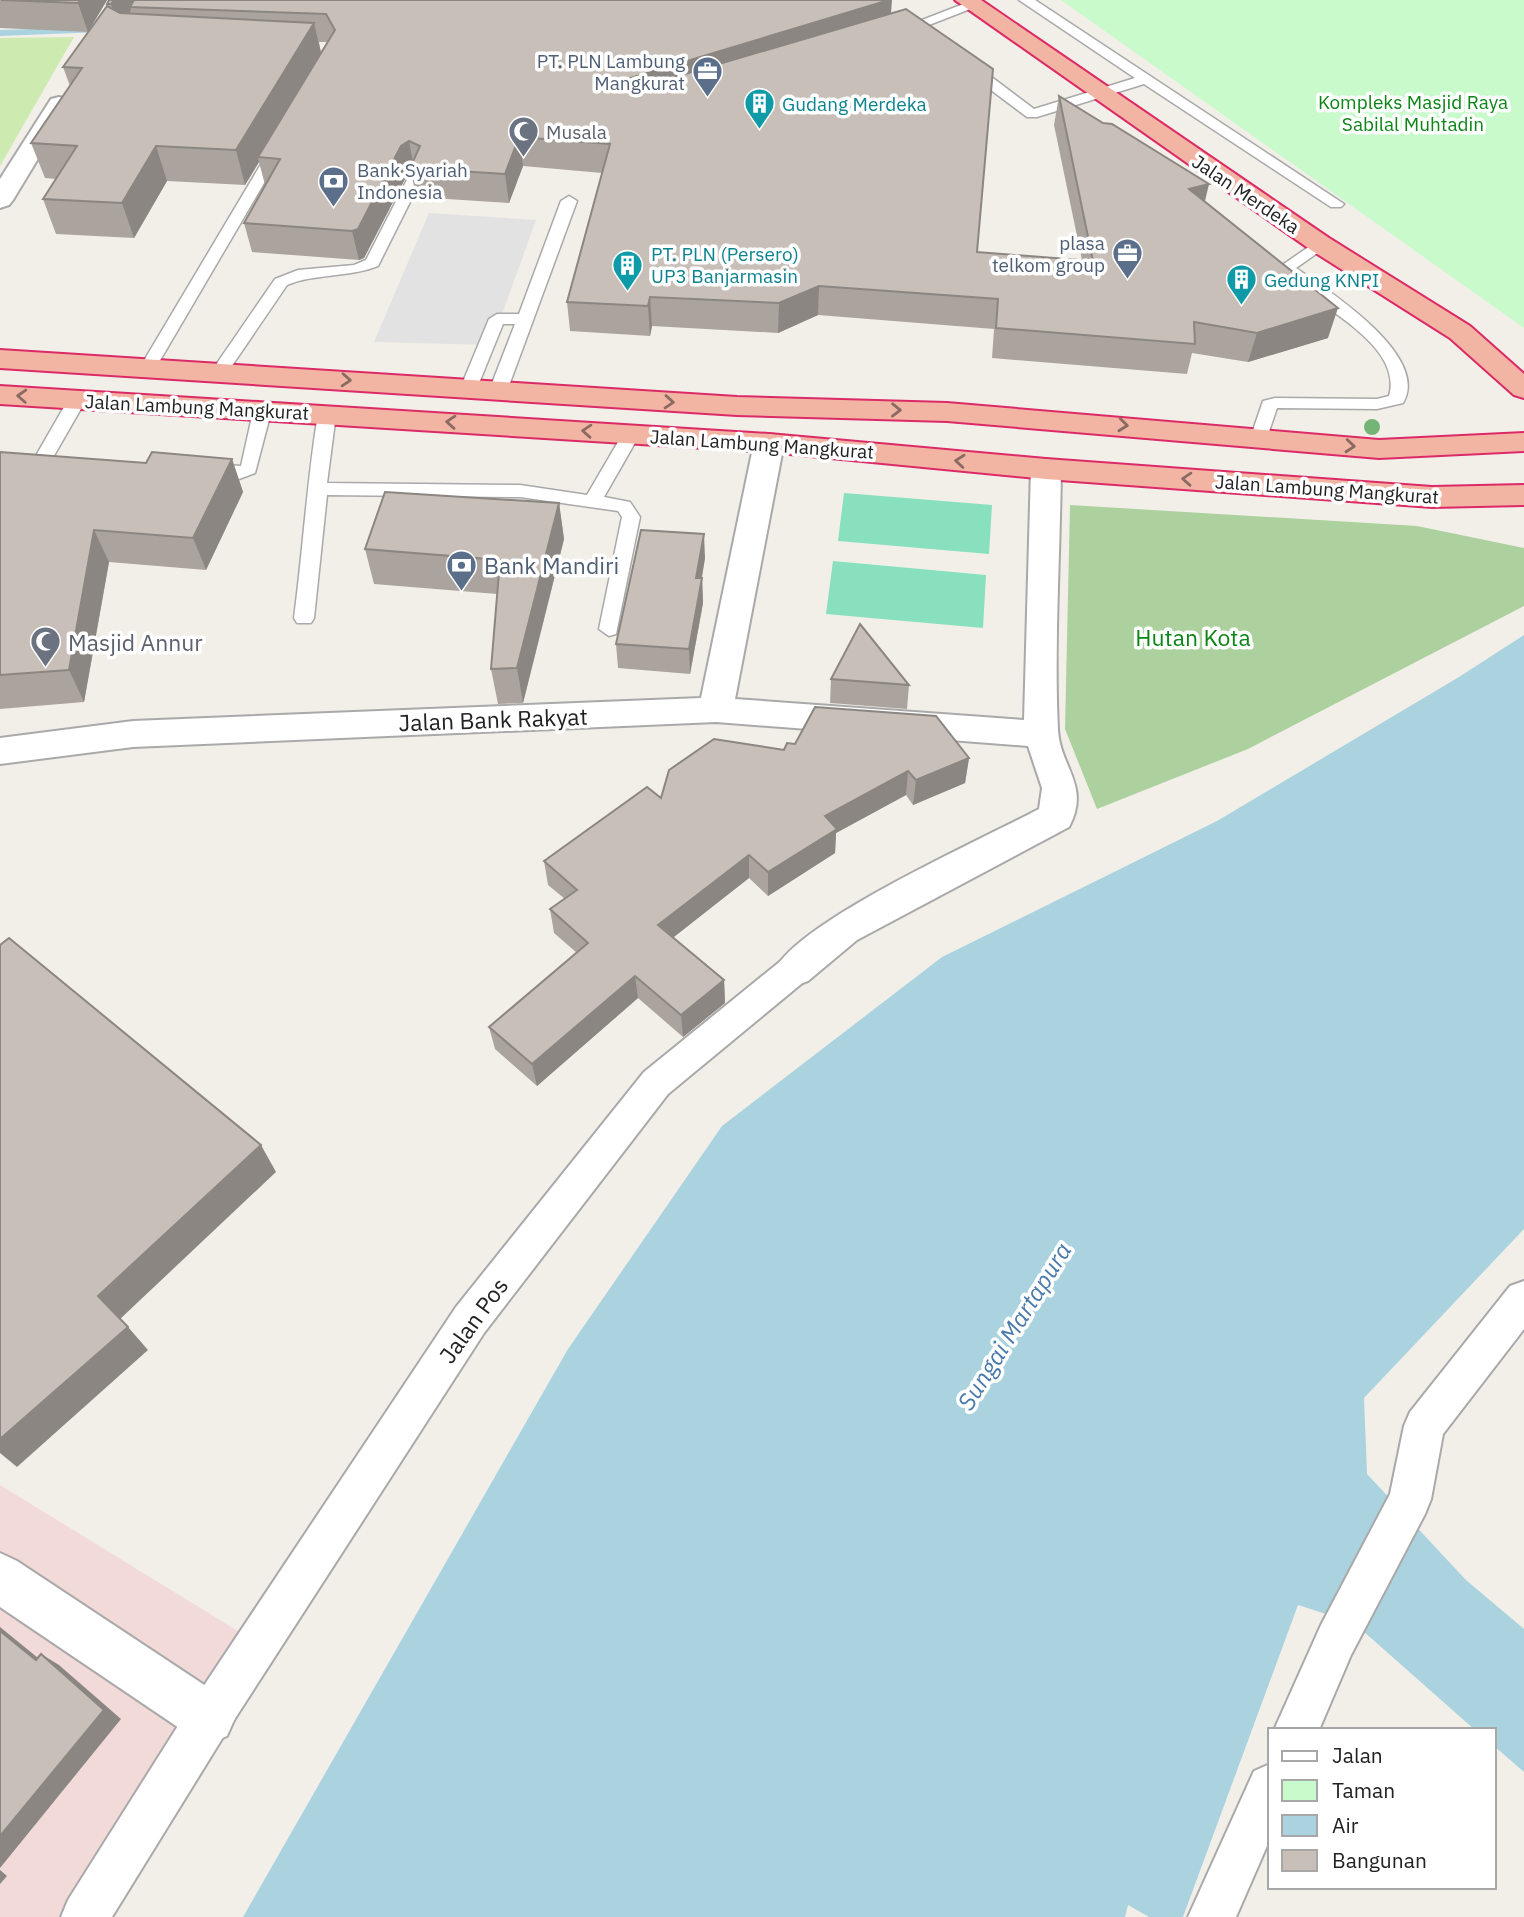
<svg xmlns="http://www.w3.org/2000/svg" width="1524" height="1917" viewBox="0 0 1524 1917" font-family="'IBM Plex Sans',sans-serif">
<style>
.commercial{fill:#f2dad9}
.grass{fill:#cdebb0}
.forest{fill:#add19e}
.park{fill:#c8facc}
.pitch{fill:#88e0be}
.parking{fill:#e2e2e2}
.water{fill:#aad3df}
.lines{fill:none;stroke-linecap:round;stroke-linejoin:round}
.stream{fill:#aad3df;fill-rule:evenodd}
.service-casing{stroke:#a9a9a9;stroke-width:3}
.pedestrian-casing{stroke:#a9a9a9;stroke-width:4}
.minor-casing{stroke:#a9a9a9;stroke-width:4}
.trunk-casing{stroke:#dc2a67;stroke-width:4}
.service{fill:#fff;fill-rule:evenodd}
.pedestrian{fill:#fff;fill-rule:evenodd}
.minor{fill:#fff;fill-rule:evenodd}
.trunk{fill:#f2b4a3;fill-rule:evenodd}
.tree{fill:#74b475}
.wall{fill:#aba49e;fill-rule:evenodd}
.shaded-wall{fill:#8b8681}
.building{fill:#c7bfb8;stroke:#8b8681;stroke-width:2}
.oneway{stroke:#8a6b62}
.labels{text-anchor:middle;dominant-baseline:central;stroke-width:7;stroke-linejoin:round;paint-order:stroke}
.far-service-label{font-size:19px;fill:#4e5e75;stroke:#fff;text-anchor:end}
.far-park-label{font-size:19px;fill:#0c8416;stroke:#fff}
.far-culture-label{font-size:19px;fill:#0d838f;stroke:#fff;text-anchor:start}
.far-worship-label{font-size:19px;fill:#5b616d;stroke:#fff;text-anchor:start}
.far-street-label{font-size:19px;fill:#222;stroke:#fff}
.service-label{font-size:23px;fill:#4e5e75;stroke:#fff;text-anchor:start}
.park-label{font-size:23px;fill:#0c8416;stroke:#fff}
.worship-label{font-size:23px;fill:#5b616d;stroke:#fff;text-anchor:start}
.street-label{font-size:23px;fill:#222;stroke:#fff}
.water-label{font-size:24px;font-style:italic;fill:#4a7aab;stroke:#fff}
</style>
<rect width="100%" height="100%" fill="#f2efe9"/>
<polygon class="commercial" points="0,1485 241,1633 95,1917 0,1917"/>
<polygon class="grass" points="74,37 0,166 0,38"/>
<polygon class="forest" points="1070,505 1417,526 1524,548 1524,606 1248,749 1097,809 1065,729"/>
<polygon class="park" points="1061,0 1524,0 1524,328"/>
<g class="pitch">
<polygon points="844,493 992,505 989,554 838,541"/>
<polygon points="833,561 986,575 983,628 826,614"/>
</g>
<polygon class="parking" points="429,213 536,220 491,345 374,342"/>
<polygon class="water" points="1524,635 1524,1229 1364,1398 1367,1474 1466,1580 1524,1629 1524,1772 1494,1746 1494,1730 1475,1730 1354,1623 1298,1605 1183,1917 1149,1917 1128,1905 1125,1917 243,1917 568,1349 722,1126 942,957 1217,821 1459,677"/>
<g class="lines">
<polygon class="stream" points="99,27 102,28 102,32 0,36 0,30"/>
<defs>
<g id="service">
<polygon points="1019,0 1035,0 1344,204 1341,207 1331,207 1144,84 1037,117 1027,117 963,69 963,63 973,63 1034,109 1135,78"/>
<polygon points="966,3 978,6 903,35 891,32"/>
<polygon points="277,145 284,149 155,369 147,374 141,373 139,369 270,149"/>
<path d="M416 172 423 176 378 266C348 278 316 273 287 285L225 376H213L211 372 275 279 298 270 354 265 366 260 409 176Z"/>
<polygon points="569,196 577,201 507,391 498,396 489,391 515,324 503,324 475,393 463,393 460,389 489,319 497,314 519,314 561,201"/>
<path d="M1320 239 1328 244 1326 247 1296 268C1329 291 1431 356 1403 403L1377 409 1277 408 1265 443H1253L1250 439 1263 401 1275 398 1377 399 1389 396C1405 341 1306 302 1278 268Z"/>
<polygon points="77,395 86,400 44,473 35,479 29,477 26,473 68,400"/>
<polygon points="262,407 271,412 255,473 239,479 200,474 197,470 206,464 241,466 253,412"/>
<path d="M327 409 336 414 327 483 520 485 587 495 625 430H637L640 434 604 497 630 502 640 517 616 634 609 636 599 629 622 517 618 511 520 497 327 495 314 618 311 623H297L294 618C303 550 307 481 318 414Z"/>
</g>
<g id="pedestrian">
<polygon points="794,956 806,960 811,970 806,980 668,1094 484,1333 225,1734 112,1917 61,1917 68,1900 193,1702 456,1307 644,1072 782,960"/>
<polygon points="1524,1281 1524,1329 1443,1434 1431,1499 1425,1514 1351,1655 1319,1730 1274,1730 1321,1625 1390,1494 1404,1426 1410,1412 1510,1286"/>
<polygon points="1270,1764 1270,1839 1236,1917 1188,1917 1254,1771"/>
</g>
<g id="minor">
<polygon points="59,97 67,99 71,104 13,200 9,205 0,208 0,179 51,99"/>
<path d="M769 434 780 436 784 443 735 699 1024 720 1031 469 1035 462 1046 459 1057 462 1061 469C1060 556 1054 644 1058 730 1060 767 1091 786 1069 827L857 940 808 981 794 986 780 981 775 970C800 920 983 839 1039 809L1042 788 1028 746 716 722 133 747 0 764V738L133 721 701 698 754 443 758 436Z"/>
<polygon points="0,1553 17,1561 227,1700 235,1718 227,1736 209,1744 191,1736 0,1607"/>
</g>
<g id="trunk">
<polygon points="955,0 981,0 1329,238 1470,326 1524,374 1524,398 1514,395 1450,338 1311,250"/>
<polygon points="0,350 737,397 947,403 1379,440 1524,433 1524,451 1379,458 947,421 737,415 0,368"/>
<polygon points="0,386 769,434 1046,459 1432,487 1524,485 1524,505 1432,507 1046,479 769,452 0,404"/>
</g>
</defs>
<use href="#service" class="service-casing"/>
<use href="#pedestrian" class="pedestrian-casing"/>
<use href="#minor" class="minor-casing"/>
<use href="#trunk" class="trunk-casing"/>
<use href="#service" class="service"/>
<use href="#pedestrian" class="pedestrian"/>
<use href="#minor" class="minor"/>
<use href="#trunk" class="trunk"/>
</g>
<circle class="tree" cx="1372" cy="427" r="8"/>
<g class="wall">
<polygon points="0,0 107,0 88,32 0,28"/>
<path d="M107 4 891 14 977 252 1082 260 1054 125 1059 96 1205 202 1328 338 1248 362 1192 353 1187 374 992 358 994 329 818 315 778 333 652 326 650 336 570 331 567 302 602 173 523 166 509 203 416 197 411 172 407 175 364 258 359 260 252 252 244 223 265 185 259 162 245 185 167 181 134 238 56 234 43 199 56 179 45 178 31 143 70 86 63 67 108 7ZM319 42H328L321 53Z"/>
<polygon points="0,452 146,463 232,459 243,492 206,570 109,562 84,702 0,709"/>
<polygon points="559,503 564,539 523,703 498,704 491,669 497,594 374,584 365,549"/>
<polygon points="705,558 702,578 703,603 690,674 618,668 616,644"/>
<polygon points="831,679 909,685 907,709 830,703"/>
<polygon points="795,744 969,758 965,783 913,805 906,795 836,833 835,853 768,896 749,878 673,937 724,980 725,1003 683,1037 638,998 537,1086 495,1049 489,1027 577,953 554,933 550,909 565,899 548,885 544,861 661,798"/>
</g>
<g class="shaded-wall">
<polygon points="80,0 107,0 88,32 78,3"/>
<polygon points="114,0 136,0 130,7 131,10 120,33 111,4"/>
<polygon points="889,0 892,0 890,27 618,114 616,85 617,82"/>
<polygon points="314,23 322,57 258,157 259,162 245,185 236,150"/>
<polygon points="519,137 523,166 509,203 505,174"/>
<polygon points="409,141 414,168 410,168 411,172 407,175 364,258 359,260 352,231 401,146"/>
<polygon points="156,146 167,181 134,238 122,203"/>
<polygon points="1209,184 1202,214 1189,189"/>
<polygon points="819,286 818,315 778,333 779,303"/>
<polygon points="650,297 652,326 650,336 648,306"/>
<polygon points="1338,308 1328,338 1248,362 1257,333"/>
<polygon points="232,459 243,492 206,570 193,538"/>
<polygon points="559,503 564,539 523,703 517,668"/>
<polygon points="94,530 109,562 84,702 69,670"/>
<polygon points="704,534 705,558 697,602 696,578"/>
<polygon points="702,578 703,603 690,674 689,649"/>
<polygon points="969,758 965,783 913,805 916,780"/>
<polygon points="908,771 906,795 836,833 835,853 768,896 768,872 825,816"/>
<polygon points="749,855 749,878 660,948 658,925"/>
<polygon points="635,976 638,998 537,1086 532,1064"/>
<polygon points="724,980 725,1003 683,1037 681,1015"/>
<polygon points="261,1145 276,1172 119,1320 98,1296"/>
<polygon points="128,1327 148,1350 17,1467 0,1453 0,1439"/>
<polygon points="0,1627 54,1671 36,1660 0,1631"/>
<polygon points="41,1654 59,1665 121,1719 0,1868 0,1836"/>
<polygon points="0,1870 7,1876 0,1884"/>
</g>
<g class="building">
<polygon points="1,0 80,0 78,3"/>
<polygon points="109,0 114,0 111,4 107,4"/>
<polygon points="134,0 889,0 617,82 616,85 631,90 906,9 993,69 977,252 1093,261 1059,96 1103,123 1112,124 1209,184 1189,189 1338,308 1257,333 1194,322 1195,344 996,328 998,299 819,286 779,303 650,297 648,306 567,302 610,144 519,137 505,174 410,168 420,146 409,141 401,146 358,229 352,231 244,223 280,159 258,157 335,30 326,14 130,7"/>
<polygon points="107,6 120,13 314,23 236,150 156,146 122,203 43,199 77,146 31,143 82,68 63,67"/>
<polygon points="0,452 146,463 152,452 232,459 193,538 94,530 69,670 0,675"/>
<polygon points="385,492 559,503 517,668 491,669 500,560 365,549"/>
<polygon points="641,530 704,534 696,578 702,578 689,649 616,644"/>
<polygon points="860,624 909,685 831,679"/>
<polygon points="815,707 936,716 969,758 916,780 908,771 825,816 837,829 768,872 749,855 658,925 724,980 681,1015 635,976 532,1064 489,1027 588,943 550,909 577,890 544,861 647,787 661,798 669,770 714,739 784,750 787,743 795,744"/>
<polygon points="9,938 261,1145 98,1296 128,1327 0,1439 0,945"/>
<polygon points="0,1631 36,1660 41,1654 104,1710 0,1836"/>
</g>
<defs><path id="oneway-chevron" d="M-2-3.5L2.5 0L-2 3.5" fill="none" stroke-width="1.6" stroke-linecap="round" stroke-linejoin="round" transform="scale(1.75)"/></defs>
<g class="oneway">
<use href="#oneway-chevron" transform="translate(346 380) rotate(4)"/>
<use href="#oneway-chevron" transform="translate(22 396) rotate(-177)"/>
<use href="#oneway-chevron" transform="translate(669 402) rotate(4)"/>
<use href="#oneway-chevron" transform="translate(896 410) rotate(1)"/>
<use href="#oneway-chevron" transform="translate(451 422) rotate(-176)"/>
<use href="#oneway-chevron" transform="translate(1123 425) rotate(6)"/>
<use href="#oneway-chevron" transform="translate(587 431) rotate(-176)"/>
<use href="#oneway-chevron" transform="translate(1350 446) rotate(5)"/>
<use href="#oneway-chevron" transform="translate(960 461) rotate(-175)"/>
<use href="#oneway-chevron" transform="translate(1187 479) rotate(-176)"/>
</g>
<defs>
<symbol id="office-pin" viewBox="-11 -11 22 30"><path d="M0 17L-7.5 6A9.5 9.5 0 1 1 7.5 6Z" fill="#5c6f8a" stroke="#fff"/><path d="M-6-3h4V-5.5h4V-3h4V5H-6ZM-1-4.5V-3h2v-1.5ZM-6 0V1H6V0Z" fill="#fff"/></symbol>
<symbol id="building-pin" viewBox="-11 -11 22 30"><path d="M0 17L-7.5 6A9.5 9.5 0 1 1 7.5 6Z" fill="#0f9aa8" stroke="#fff"/><path d="M-4-6H4V6H1V3H-1V6H-4ZM-2.5-4.3h1.7v1.8h-1.7ZM.8-4.3h1.7v1.8H.8ZM-2.5-1h1.7V.8h-1.7ZM.8-1h1.7V.8H.8Z" fill="#fff"/></symbol>
<symbol id="mosque-pin" viewBox="-11 -11 22 30"><path d="M0 17L-7.5 6A9.5 9.5 0 1 1 7.5 6Z" fill="#6b7280" stroke="#fff"/><path d="M3.5-4.9A6 6 0 1 0 3.5 4.9A5 5 0 1 1 3.5-4.9Z" fill="#fff"/></symbol>
<symbol id="bank-pin" viewBox="-11 -11 22 30"><path d="M0 17L-7.5 6A9.5 9.5 0 1 1 7.5 6Z" fill="#5c6f8a" stroke="#fff"/><path d="M-6-4H6V4H-6ZM0-2.3a2.3 2.3 0 1 0 0 4.6a2.3 2.3 0 1 0 0-4.6Z" fill="#fff"/></symbol>
</defs>
<g fill-rule="evenodd">
<use href="#office-pin" x="690" y="54" width="35" height="47"/>
<use href="#building-pin" x="742" y="86" width="35" height="47"/>
<use href="#mosque-pin" x="506" y="114" width="35" height="47"/>
<use href="#bank-pin" x="316" y="164" width="35" height="47"/>
<use href="#office-pin" x="1110" y="236" width="35" height="47"/>
<use href="#building-pin" x="610" y="248" width="35" height="47"/>
<use href="#building-pin" x="1224" y="262" width="35" height="47"/>
<use href="#bank-pin" x="444" y="548" width="35" height="47"/>
<use href="#mosque-pin" x="28" y="624" width="35" height="47"/>
</g>
<g class="labels">
<g class="far-service-label">
<text x="685" y="61">PT. PLN Lambung<tspan x="685" dy="22">Mangkurat</tspan></text>
<text x="357" y="170" text-anchor="start">Bank Syariah<tspan x="357" dy="22">Indonesia</tspan></text>
<text x="1105" y="243">plasa<tspan x="1105" dy="22">telkom group</tspan></text>
</g>
<g class="far-park-label">
<text x="1413" y="102">Kompleks Masjid Raya<tspan x="1413" dy="22">Sabilal Muhtadin</tspan></text>
</g>
<g class="far-culture-label">
<text x="782" y="104">Gudang Merdeka</text>
<text x="651" y="254">PT. PLN (Persero)<tspan x="651" dy="22">UP3 Banjarmasin</tspan></text>
<text x="1264" y="280">Gedung KNPI</text>
</g>
<g class="far-worship-label">
<text x="546" y="132">Musala</text>
</g>
<g class="far-street-label">
<text transform="translate(1246 194) rotate(34)">Jalan Merdeka</text>
<text transform="translate(197 407) rotate(3)">Jalan Lambung Mangkurat</text>
<text transform="translate(762 444) rotate(4)">Jalan Lambung Mangkurat</text>
<text transform="translate(1327 489) rotate(4)">Jalan Lambung Mangkurat</text>
</g>
<g class="service-label">
<text x="484" y="565">Bank Mandiri</text>
</g>
<g class="park-label">
<text x="1193" y="637">Hutan Kota</text>
</g>
<g class="worship-label">
<text x="68" y="642">Masjid Annur</text>
</g>
<g class="street-label">
<text transform="translate(493 719) rotate(-2)">Jalan Bank Rakyat</text>
<text transform="translate(473 1320) rotate(-54)">Jalan Pos</text>
</g>
<g class="water-label">
<text transform="translate(1014 1326) rotate(-58)">Sungai Martapura</text>
</g>
</g>
<rect x="1268" y="1728" width="228" height="161" fill="#ffffff" stroke="#a7a7a7" stroke-width="2"/>
<rect x="1282" y="1751" width="35" height="10" fill="#ffffff" stroke="#a7a7a7" stroke-width="2"/>
<text x="1332" y="1763" font-size="21" fill="#222222">Jalan</text>
<rect x="1282" y="1780" width="35" height="21" fill="#c8facc" stroke="#a7a7a7" stroke-width="2"/>
<text x="1332" y="1798" font-size="21" fill="#222222">Taman</text>
<rect x="1282" y="1815" width="35" height="21" fill="#aad3df" stroke="#a7a7a7" stroke-width="2"/>
<text x="1332" y="1833" font-size="21" fill="#222222">Air</text>
<rect x="1282" y="1850" width="35" height="21" fill="#c7bfb8" stroke="#a7a7a7" stroke-width="2"/>
<text x="1332" y="1868" font-size="21" fill="#222222">Bangunan</text>
</svg>
